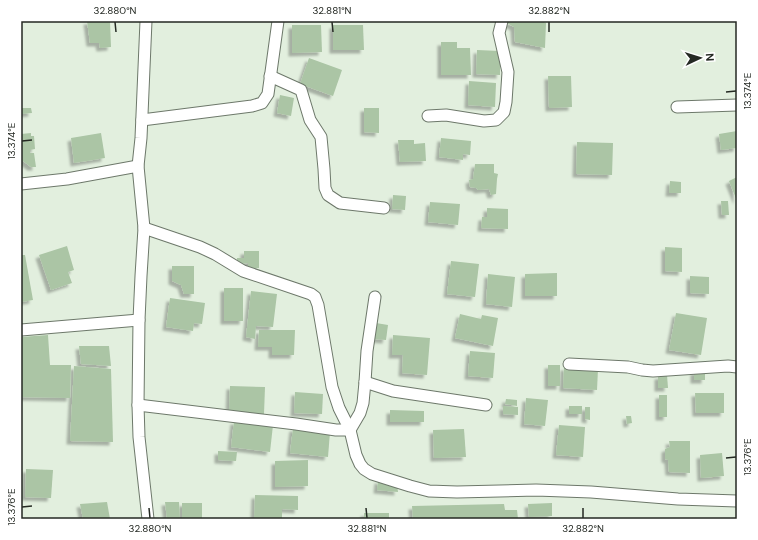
<svg xmlns="http://www.w3.org/2000/svg" width="758" height="540" viewBox="0 0 758 540" font-family="'DM Sans',sans-serif">
<style>
.building{fill:#abc5a5;filter:url(#shadow)}
.lines{fill:none;stroke-linecap:round;stroke-linejoin:round}
.minor-casing{stroke:#6d786a;stroke-width:13}
.minor{stroke:#fff;stroke-width:11}
.ticks{fill:none;stroke:#242923;stroke-width:1.5}
.neatline{fill:none;stroke:#242923;stroke-width:1.5}
.ticks-label{font-size:10px;text-anchor:middle;fill:#242923}
</style>
<defs>
<filter id="shadow"><feDropShadow dx="-3.5" dy="3.5" stdDeviation="1" flood-color="#0004"/></filter>
</defs>
<rect width="100%" height="100%" fill="#e2efde"/>
<g class="building">
<polygon points="87,21 110,21 111,47 100,48 99,43 90,43"/>
<polygon points="507,21 541,21 546,23 545,48 515,42 514,27 507,23"/>
<polygon points="292,25 321,25 322,52 292,53"/>
<polygon points="333,25 363,25 364,50 333,50"/>
<polygon points="441,42 457,42 457,48 470,48 471,75 441,75"/>
<polygon points="477,50 500,51 500,75 476,74"/>
<polygon points="309,58 342,70 333,96 300,84"/>
<polygon points="548,76 571,76 572,107 549,108"/>
<polygon points="469,81 496,83 495,107 468,105"/>
<polygon points="280,95 294,98 291,116 277,113"/>
<polygon points="21,108 31,108 32,113 21,114"/>
<polygon points="364,108 379,108 379,133 364,132"/>
<polygon points="737,131 737,148 721,150 719,134"/>
<polygon points="31,133 31,136 34,136 35,149 30,150 30,153 34,153 36,167 31,167 23,161 21,161 21,134"/>
<polygon points="101,133 105,158 74,163 71,138"/>
<polygon points="441,138 471,141 470,155 463,154 463,160 439,157"/>
<polygon points="398,140 414,140 414,144 425,143 426,161 400,162"/>
<polygon points="577,142 613,143 612,175 576,174"/>
<polygon points="475,164 494,164 494,173 498,174 497,179 496,194 491,195 489,189 478,190 476,188 470,187 469,180 473,179"/>
<polygon points="737,177 737,201 729,181"/>
<polygon points="670,181 681,182 681,193 669,193"/>
<polygon points="393,195 406,196 405,210 392,209"/>
<polygon points="721,201 728,201 729,215 722,215"/>
<polygon points="430,202 460,204 458,225 428,222"/>
<polygon points="487,208 508,209 508,229 481,228 482,217 487,217"/>
<polygon points="67,246 74,270 68,272 72,283 51,290 39,255"/>
<polygon points="665,247 682,248 682,272 665,271"/>
<polygon points="244,251 259,251 259,268 248,268 248,263 237,264 237,258 244,258"/>
<polygon points="21,255 25,255 33,300 21,302"/>
<polygon points="451,261 479,264 475,297 447,294"/>
<polygon points="172,266 194,266 194,294 184,294 181,285 172,281"/>
<polygon points="557,273 557,296 525,296 525,274"/>
<polygon points="488,274 515,277 512,307 486,304"/>
<polygon points="690,276 709,277 709,294 690,293"/>
<rect x="224" y="288" width="19" height="33"/>
<polygon points="251,291 277,294 273,327 256,326 255,339 246,337"/>
<polygon points="170,298 205,303 202,324 194,323 193,331 166,327"/>
<polygon points="676,313 707,318 701,355 669,350"/>
<polygon points="460,314 481,319 482,315 498,318 493,346 455,338"/>
<polygon points="376,323 388,325 386,340 374,339"/>
<polygon points="259,330 295,330 294,355 272,355 272,347 258,347"/>
<polygon points="48,335 50,365 71,365 70,398 21,397 21,337"/>
<polygon points="393,335 430,338 427,375 402,373 403,355 392,355"/>
<polygon points="79,346 109,346 111,366 81,364"/>
<polygon points="470,351 495,353 493,378 468,376"/>
<rect x="548" y="365" width="12" height="21"/>
<polygon points="74,366 111,369 113,442 70,441"/>
<polygon points="564,367 598,369 597,390 563,388"/>
<rect x="694" y="371" width="11" height="9"/>
<polygon points="667,375 668,388 658,388 658,376"/>
<polygon points="230,386 265,387 264,414 229,413"/>
<polygon points="295,392 323,394 322,414 294,413"/>
<polygon points="695,393 724,393 724,413 696,413"/>
<rect x="659" y="395" width="8" height="22"/>
<polygon points="526,398 548,400 545,426 524,424"/>
<polygon points="506,399 517,400 517,406 505,404"/>
<polygon points="503,406 518,407 518,415 503,414"/>
<rect x="569" y="406" width="13" height="8"/>
<polygon points="585,407 590,407 590,420 585,419"/>
<polygon points="390,410 424,411 424,422 390,422"/>
<polygon points="626,416 631,416 632,423 627,424"/>
<polygon points="234,421 273,425 270,452 231,447"/>
<polygon points="559,425 585,427 583,457 556,455"/>
<polygon points="293,428 330,432 328,457 290,453"/>
<polygon points="464,429 466,457 434,458 433,430"/>
<polygon points="669,441 690,441 690,473 669,472 668,460 665,459 665,449 670,447"/>
<polygon points="218,451 237,452 236,461 218,460"/>
<polygon points="722,453 724,476 701,478 700,455"/>
<polygon points="308,460 308,486 275,487 275,461"/>
<polygon points="26,469 53,470 51,498 25,497"/>
<polygon points="378,480 397,484 398,492 377,490"/>
<polygon points="255,495 298,496 298,510 282,509 282,519 254,519"/>
<polygon points="107,502 110,519 83,519 80,504"/>
<polygon points="165,502 179,502 180,519 167,519"/>
<rect x="182" y="503" width="20" height="16"/>
<polygon points="552,503 552,516 529,517 528,504"/>
<polygon points="504,504 505,510 517,510 518,519 413,519 412,506"/>
<rect x="364" y="513" width="25" height="6"/>
</g>
<g class="lines">
<defs>
<g id="minor">
<polyline points="146,21 141,138 138,166 144,228 141,276 139,320 138,405 139,437 148,519"/>
<polyline points="270,76 301,90 310,120 321,137 324,169 325,188 328,195 340,203 384,208"/>
<polyline points="677,107 737,105"/>
<polyline points="428,116 446,115 484,121 496,120 504,112 506,102 508,72 499,33 502,21"/>
<polyline points="142,120 252,106 262,103 268,94 278,21"/>
<polyline points="21,184 67,179 138,166"/>
<polyline points="144,228 200,247 215,254 243,271 311,294 315,297 318,305 332,387 339,408 350,430 356,455 360,464 364,469 372,474 410,486 429,491 457,492 536,490 591,492 678,499 737,501"/>
<polyline points="21,330 139,320"/>
<polyline points="569,364 628,367 642,370 653,371 728,366 737,367"/>
<polyline points="365,382 393,391 486,405"/>
<polyline points="138,405 296,424 336,430 350,430"/>
<polyline points="350,430 360,413 363,403 365,382 367,351 375,297"/>
</g>
</defs>
<use href="#minor" class="minor-casing"/>
<use href="#minor" class="minor"/>
</g>
<path class="ticks" d="M115 22 116 32M332 22 333 32M549 22V32M726 92 736 91M22 141 32 140M726 458 736 457M22 507 32 506M149 508 150 518M366 508 367 518M583 508V518"/>
<rect width="758" height="540" fill="none" stroke="#ffffff" stroke-width="44"/>
<g transform="translate(700 58) rotate(86)" stroke="#ffffff" stroke-width="3" paint-order="stroke">
<path d="M0-3L7 15L0 10L-7 15Z" fill="#242923"/>
<text y="-6" font-size="11" font-weight="bold" text-anchor="middle" fill="#242923">N</text>
</g>
<rect x="22" y="22" width="714" height="496" class="neatline"/>
<g class="ticks-label">
<text x="115" y="14">32.880°N</text>
<text x="332" y="14">32.881°N</text>
<text x="549" y="14">32.882°N</text>
<text transform="translate(747 91) rotate(-90)" y="4">13.374°E</text>
<text transform="translate(11 141) rotate(-90)" y="4">13.374°E</text>
<text transform="translate(747 457) rotate(-90)" y="4">13.376°E</text>
<text transform="translate(11 507) rotate(-90)" y="4">13.376°E</text>
<text x="150" y="532">32.880°N</text>
<text x="367" y="532">32.881°N</text>
<text x="583" y="532">32.882°N</text>
</g>
</svg>
